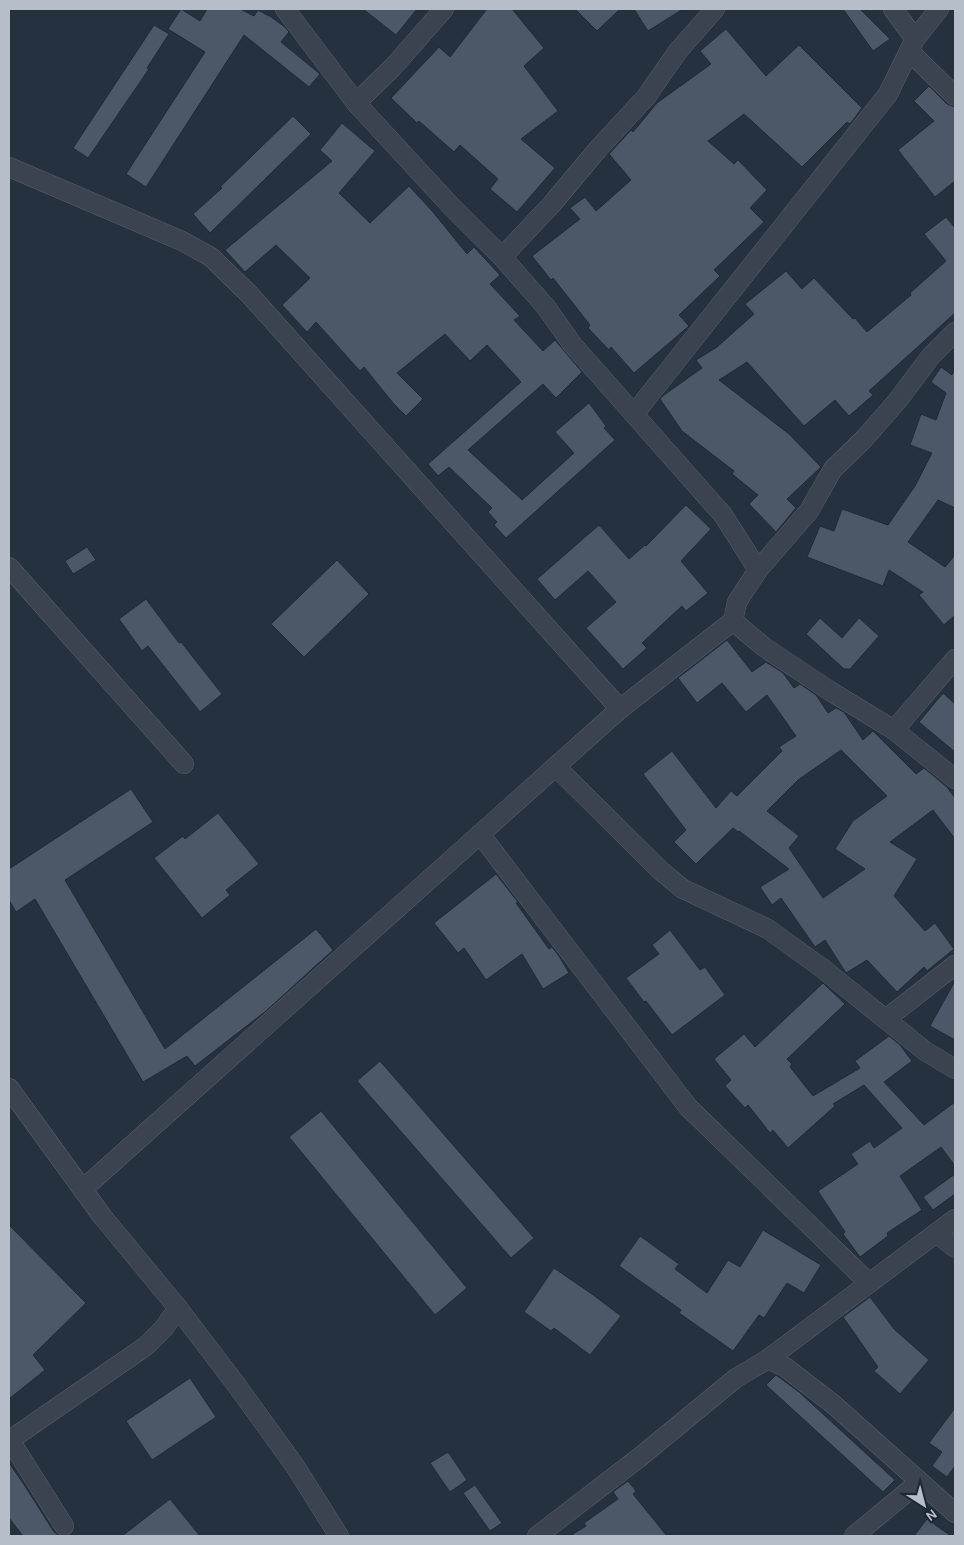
<svg xmlns="http://www.w3.org/2000/svg" width="964" height="1545" viewBox="0 0 964 1545" font-family="Karla,sans-serif">
<style>
.building{fill:#4c5868;stroke:#202a37;fill-rule:evenodd}
.lines{fill:none;stroke-linecap:round;stroke-linejoin:round}
.street-casing{stroke:#57616d;stroke-width:20}
.street{stroke:#3a434f;stroke-width:19}
</style>
<rect width="100%" height="100%" fill="#25313f"/>
<g class="building">
<polygon points="181,9 200,21 207,9 240,9 254,16 258,10 271,17 285,27 289,32 281,42 320,74 309,87 244,35 146,187 126,174 205,52 168,29"/>
<polygon points="363,9 417,9 396,35"/>
<polygon points="487,9 512,9 544,48 524,66 558,111 521,139 555,168 517,212 490,189 498,179 460,145 454,152 419,121 417,123 391,98 439,47 450,57"/>
<polygon points="575,9 620,9 597,31"/>
<polygon points="634,9 683,9 648,31"/>
<polygon points="843,9 860,9 890,39 873,51"/>
<polygon points="154,25 169,34 147,68 149,69 88,158 73,148"/>
<polygon points="726,29 766,76 799,45 862,108 850,124 847,122 802,167 744,114 708,141 734,164 738,160 767,190 750,208 764,222 714,270 720,276 679,315 689,326 634,373 611,347 609,350 588,328 590,325 553,278 551,280 532,256 580,219 570,208 585,197 596,211 631,180 609,154 631,130 633,132 657,103 711,64 700,51"/>
<polygon points="929,86 947,104 955,107 955,181 935,197 898,150 934,121 914,101"/>
<polygon points="293,116 311,134 210,233 193,214 222,188 220,187"/>
<polygon points="342,123 375,151 339,193 370,223 409,186 433,212 467,254 474,247 500,275 490,284 520,316 514,320 543,351 555,340 582,372 556,398 543,384 468,450 522,500 574,453 555,432 589,403 606,426 604,428 615,440 506,538 494,525 497,522 488,512 492,508 449,467 438,476 428,464 521,382 487,345 470,361 445,334 397,373 423,399 406,416 393,403 364,367 360,371 316,322 307,332 282,305 310,278 276,245 245,272 225,250 332,161 320,150"/>
<polygon points="946,217 955,228 955,313 869,391 873,395 849,416 835,400 804,426 747,362 719,380 789,434 821,467 787,499 796,508 776,532 749,504 758,495 732,474 734,471 682,431 660,399 664,395 702,368 696,360 717,347 754,314 745,304 786,271 802,289 814,278 853,319 855,318 867,332 911,295 910,293 946,261 924,234"/>
<polygon points="941,367 952,375 954,371 955,372 955,508 938,500 908,542 945,567 955,555 955,615 944,625 919,595 923,592 889,570 883,586 807,557 820,526 834,531 842,509 888,525 915,486 932,453 910,445 921,414 936,420 946,393 931,382"/>
<polygon points="686,505 711,529 681,561 708,593 686,611 682,606 642,643 647,648 623,669 586,628 616,602 588,571 555,600 537,579 599,525 629,559 645,545 646,546"/>
<polygon points="87,547 96,560 73,574 65,561"/>
<polygon points="337,560 369,594 304,657 271,624"/>
<polygon points="146,599 179,643 181,642 222,694 200,712 148,646 142,651 119,619"/>
<polygon points="820,618 842,638 859,618 879,636 850,669 844,669 806,634"/>
<path d="M727 640 752 672 766 662 783 673 794 688 800 684 816 695 828 713 836 708 844 712 863 740 873 731 916 774 924 768 947 787 955 798V839L933 810 890 842 917 859 894 896 925 931 935 923 954 949 927 971 924 967 897 992 867 960 846 973 825 940 815 947 781 898 772 905 760 887 789 869 739 831 738 832 733 828 696 864 674 842 686 830 643 774 672 751 716 808 731 791 737 796 782 751 779 747 796 736 767 695 746 712 722 683 697 703 678 678ZM841 750 887 796 853 821 835 849 865 869 823 898 789 848 799 836 767 811 798 780Z"/>
<polygon points="943,693 955,704 955,752 919,722"/>
<polygon points="131,789 153,822 65,880 165,1049 316,929 333,950 266,1011 195,1066 187,1056 143,1082 35,899 16,912 9,900 9,869"/>
<polygon points="218,813 259,864 226,890 230,895 202,918 154,858 183,836 185,839"/>
<polygon points="496,874 518,902 516,903 549,949 552,947 559,956 569,973 543,989 522,954 486,980 464,948 458,953 434,923"/>
<polygon points="670,930 700,970 705,967 725,995 672,1035 646,1001 644,1002 626,978 659,954 652,945"/>
<polygon points="955,981 955,1040 930,1026"/>
<polygon points="823,983 845,1004 787,1059 792,1064 790,1067 813,1096 860,1068 855,1061 889,1036 900,1045 912,1061 884,1082 924,1125 955,1102 955,1166 941,1147 900,1176 922,1210 887,1233 888,1236 860,1257 843,1234 845,1232 818,1191 858,1164 851,1154 870,1141 874,1148 902,1128 864,1085 833,1104 835,1106 788,1148 773,1130 770,1133 748,1105 745,1108 725,1086 731,1080 714,1059 744,1034 755,1047"/>
<polygon points="380,1061 534,1238 511,1258 357,1081"/>
<polygon points="321,1111 467,1288 435,1315 289,1137"/>
<polygon points="955,1174 955,1194 933,1210 923,1197"/>
<polygon points="9,1225 86,1303 33,1355 45,1370 9,1399"/>
<polygon points="763,1230 821,1265 804,1293 787,1283 764,1318 759,1315 733,1351 679,1313 681,1310 619,1266 640,1236 679,1264 675,1269 707,1293 728,1260 740,1267"/>
<polygon points="554,1268 592,1294 621,1316 590,1355 554,1328 551,1331 524,1312"/>
<polygon points="870,1297 894,1329 929,1360 900,1394 874,1371 878,1367 843,1317"/>
<polygon points="776,1375 799,1392 895,1480 883,1492 766,1385"/>
<polygon points="190,1378 216,1417 152,1460 126,1421"/>
<polygon points="955,1408 955,1466 947,1477 932,1466 942,1452 929,1443"/>
<polygon points="448,1452 467,1480 450,1492 430,1463"/>
<polygon points="9,1463 23,1483 54,1532 60,1536 23,1536 9,1518"/>
<polygon points="628,1481 636,1491 633,1494 667,1536 570,1536 586,1526 584,1523 618,1499 613,1492"/>
<polygon points="475,1485 502,1523 490,1531 463,1493"/>
<polygon points="170,1499 200,1536 122,1536"/>
<polygon points="927,1519 951,1536 914,1536"/>
</g>
<g class="lines">
<defs>
<g id="street">
<polyline points="285,9 356,103 450,205 502,257 546,307 572,344 723,515 758,570"/>
<polyline points="893,9 915,39"/>
<polyline points="909,51 955,96"/>
<polyline points="356,103 393,67 444,9"/>
<polyline points="9,167 182,241 211,257 249,294 620,709"/>
<polyline points="502,257 552,204 598,149 646,97 678,51 715,9"/>
<polyline points="634,414 888,94 915,39 939,9"/>
<polyline points="9,567 184,764"/>
<polyline points="733,621 764,647 830,691 894,730 955,779"/>
<polyline points="894,730 955,659"/>
<polyline points="556,767 661,871 683,889 768,929 822,968 925,1051 955,1069"/>
<polyline points="480,834 688,1107 869,1283"/>
<polyline points="886,1019 955,965"/>
<polyline points="9,1088 102,1216 178,1308 235,1383 295,1466 339,1536"/>
<polyline points="83,1189 620,709 733,621 737,602 758,570 809,511 833,469 864,439 898,400 931,356 955,332"/>
<polyline points="936,1233 955,1248"/>
<polyline points="768,1359 785,1367 833,1404 955,1513"/>
<polyline points="64,1526 10,1440 146,1346 164,1328 178,1308"/>
<polyline points="537,1536 640,1457 736,1378 768,1359 955,1219"/>
<polyline points="854,1536 919,1482"/>
</g>
</defs>
<use href="#street" class="street-casing"/>
<use href="#street" class="street"/>
</g>
<rect width="964" height="1545" fill="none" stroke="#b6beca" stroke-width="20"/>
<g transform="translate(924 1505) rotate(144)" stroke="#1e2835" stroke-width="4" paint-order="stroke">
<path d="M0-4L9 19L0 12L-9 19Z" fill="#b6beca"/>
<text y="-8" font-size="14" font-weight="bold" text-anchor="middle" fill="#b6beca">N</text>
</g>
</svg>
